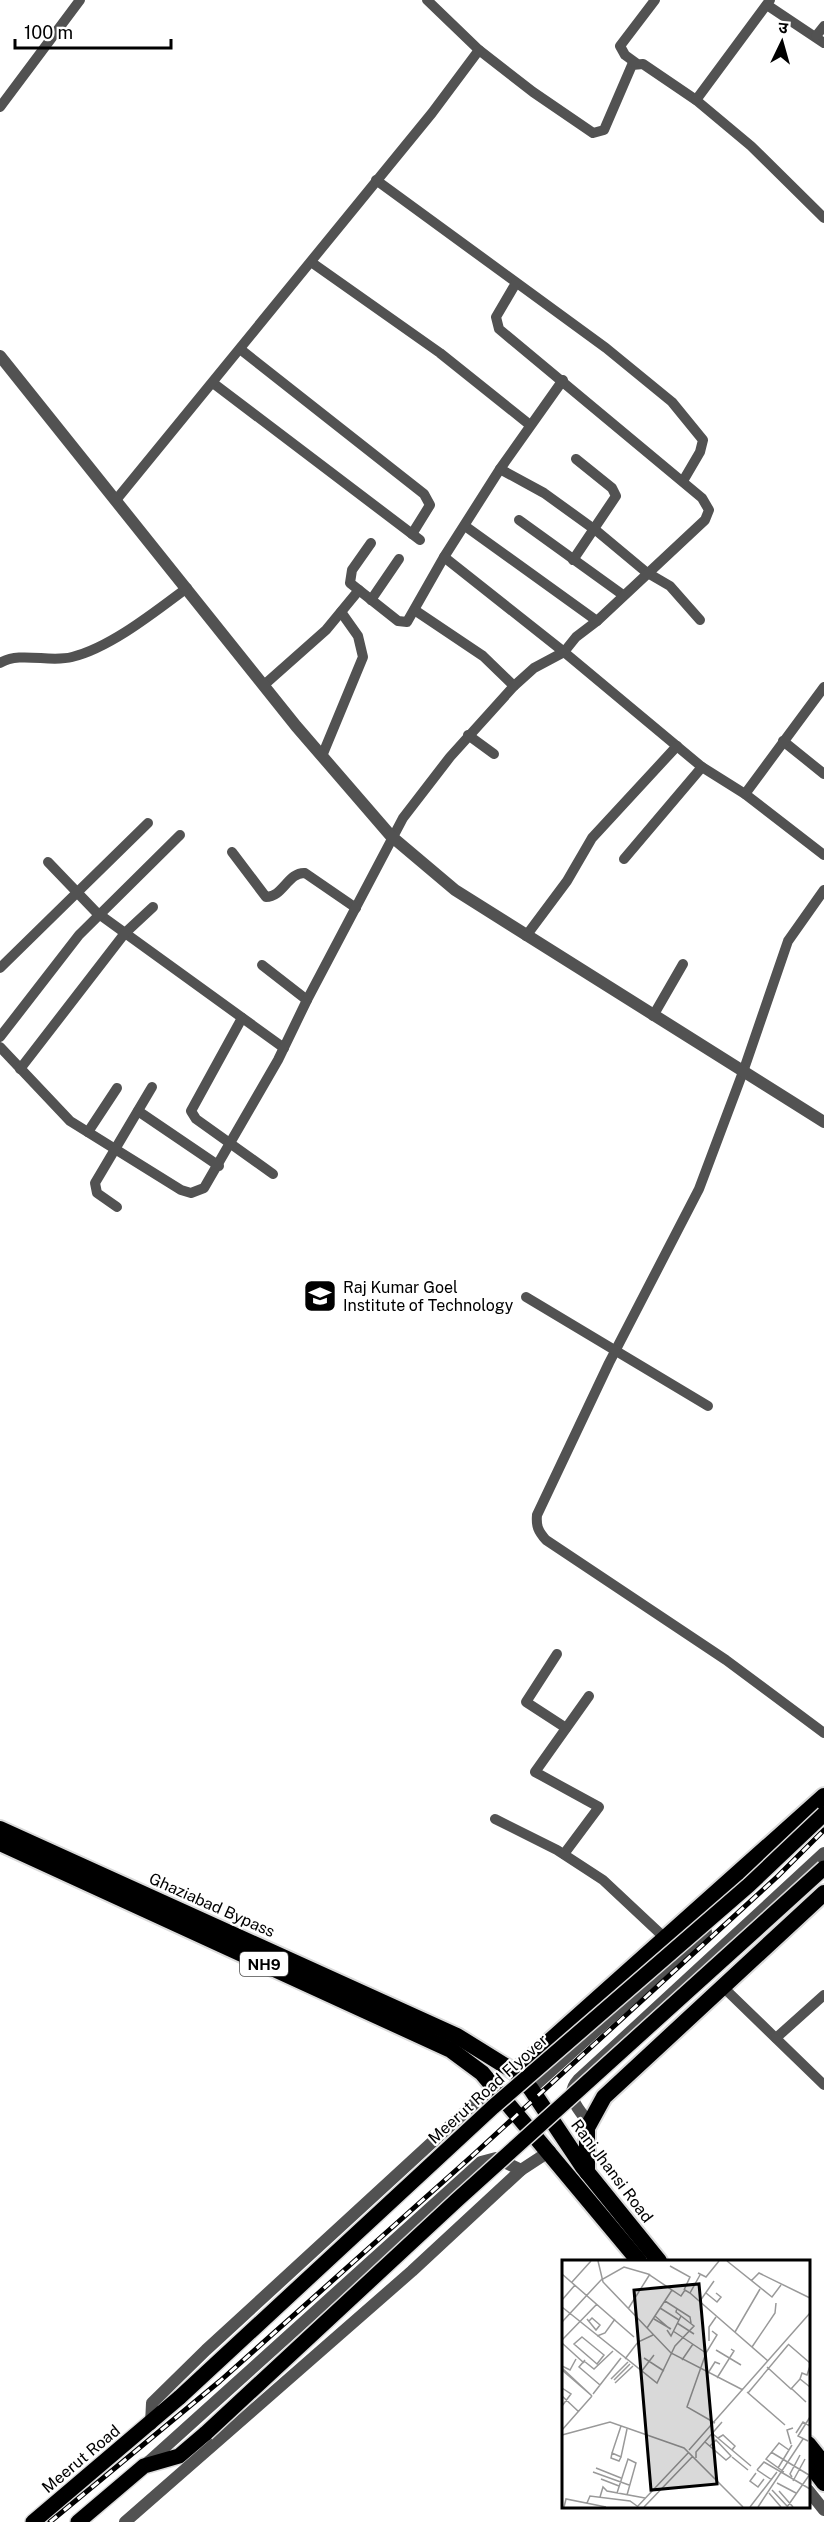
<svg xmlns="http://www.w3.org/2000/svg" width="824" height="2522" viewBox="0 0 824 2522" font-family="'Public Sans','Noto Sans Devanagari',sans-serif">
<style>
.lines{fill:none;stroke-linecap:round;stroke-linejoin:round}
.primary-casing{stroke:#dbdbdb;stroke-width:18}
.trunk-casing{stroke:#dbdbdb;stroke-width:20}
.minor{stroke:#525252;stroke-width:10}
.tertiary{stroke:#525252;stroke-width:12}
.primary{stroke:#000;stroke-width:15}
.trunk{stroke:#000;stroke-width:16}
.rail-casing{stroke:#000;stroke-width:5}
.rail{stroke:#fff;stroke-width:3;stroke-dasharray:9;stroke-linecap:butt}
.primary-bridge-casing{stroke:#dbdbdb;stroke-width:18;stroke-linecap:butt}
.primary-bridge{stroke:#000;stroke-width:15}
.labels{text-anchor:middle;dominant-baseline:central;stroke-width:4.5;stroke-linejoin:round;paint-order:stroke}
.shield{fill:#fff;stroke:#4c4c4c;stroke-width:1.5}
.shield-label{font-size:15px;font-weight:bold;fill:#000}
.poi-label{font-size:16px;fill:#000;stroke:#fff;text-anchor:start}
.street-label{font-size:16px;fill:#000;stroke:#fff}
.inset-road{fill:none;stroke:#999;stroke-width:1.5}
.view{fill:#000;fill-opacity:0.15;stroke:#000;stroke-width:3}
.inset-edge{fill:none;stroke:#000;stroke-width:3}
</style>
<rect width="100%" height="100%" fill="#fff"/>
<g class="lines">
<defs>
<g id="primary">
<polyline points="33,2522 180,2397"/>
<polyline points="78,2522 144,2466 179,2456 206,2433"/>
</g>
<g id="trunk">
<polyline points="0,1829 457,2036 515,2072 531,2089 583,2167 659,2261"/>
<polyline points="0,1843 451,2050 482,2073 639,2261"/>
<polyline points="515,2072 824,1796"/>
<polyline points="587,2172 587,2128 604,2097 824,1893"/>
<polyline points="808,2444 824,2464"/>
<polyline points="808,2462 824,2483"/>
</g>
</defs>
<use href="#primary" class="primary-casing"/>
<use href="#trunk" class="trunk-casing"/>
<g class="minor">
<polyline points="427,0 479,50 533,92 593,133 604,130 632,65 643,64 696,100 751,146 824,218"/>
<polyline points="767,5 824,43"/>
<polyline points="816,36 824,26"/>
<polyline points="636,63 625,55 620,46 655,0"/>
<polyline points="696,100 770,0"/>
<polyline points="0,107 80,0"/>
<polyline points="376,180 606,348 672,402 703,440 700,452 683,481"/>
<polyline points="311,262 440,353 530,425"/>
<polyline points="240,349 424,494 430,505 412,534"/>
<polyline points="213,383 420,540"/>
<polyline points="500,469 544,493 598,532 646,572 670,586 700,620"/>
<polyline points="116,500 432,113 479,50"/>
<polyline points="519,520 623,595"/>
<polyline points="465,526 597,621"/>
<polyline points="371,543 352,570 350,583 398,621 407,622 444,557 500,469 563,380"/>
<polyline points="444,557 564,652 702,767 745,794 824,855"/>
<polyline points="573,560 616,496 612,488 576,459"/>
<polyline points="371,600 399,559"/>
<polyline points="416,611 483,656 514,686"/>
<path d="M0 663C20 651 50 663 72 657 110 648 156 611 187 588"/>
<polyline points="264,685 326,630 359,590"/>
<polyline points="468,735 494,754"/>
<polyline points="783,741 824,774"/>
<polyline points="322,756 363,657 358,636 341,612"/>
<polyline points="745,794 824,687"/>
<path d="M232 852 266 897C283 897 288 872 305 873L356 908"/>
<polyline points="624,859 702,767"/>
<polyline points="48,862 96,912 284,1048"/>
<path d="M824 890 788 941 743 1072 699 1189 609 1363 537 1515C536 1526 538 1531 546 1540L726 1660 824 1733"/>
<polyline points="526,936 567,881 592,838 677,746"/>
<polyline points="262,965 307,1000"/>
<polyline points="0,968 148,823"/>
<polyline points="653,1016 683,964"/>
<polyline points="242,1018 191,1111 196,1119 273,1174"/>
<polyline points="0,1037 79,935 180,835"/>
<polyline points="0,1047 70,1121 181,1190 191,1193 204,1188 278,1060 307,1000 403,818 450,757 514,686 534,668 564,652 576,637 597,621 705,520 709,510 702,498 499,329 496,317 516,283"/>
<polyline points="20,1069 125,933 153,907"/>
<polyline points="138,1111 219,1166"/>
<polyline points="88,1132 117,1088"/>
<polyline points="117,1207 97,1193 95,1183 152,1087"/>
<polyline points="526,1297 708,1406"/>
<polyline points="557,1654 526,1702 566,1728"/>
<polyline points="495,1819 557,1850 603,1880 666,1939"/>
<polyline points="564,1854 599,1807 535,1772 589,1696"/>
<polyline points="723,1987 824,2085"/>
<polyline points="776,2038 824,1995"/>
</g>
<g class="tertiary">
<polyline points="0,356 296,726 391,836 455,890 824,1122"/>
<polyline points="531,2089 706,1932"/>
<path d="M589 2123C578 2109 564 2095 578 2080L824 1853"/>
<polyline points="151,2424 152,2403 206,2350 477,2101 496,2088"/>
<polyline points="144,2466 481,2162 496,2158 521,2170"/>
<polyline points="808,2490 824,2510"/>
<polyline points="125,2522 412,2271 521,2170 550,2151"/>
</g>
<use href="#primary" class="primary"/>
<use href="#trunk" class="trunk"/>
<defs>
<polyline id="rail" points="50,2522 220,2381 472,2156 778,1876 824,1830"/>
</defs>
<use href="#rail" class="rail-casing"/>
<use href="#rail" class="rail"/>
<defs>
<g id="primary-bridge">
<polyline points="180,2397 493,2107 749,1885 824,1814"/>
<polyline points="206,2433 457,2200 824,1868"/>
</g>
</defs>
<use href="#primary-bridge" class="primary-bridge-casing"/>
<use href="#primary-bridge" class="primary-bridge"/>
</g>
<defs>
<symbol id="university-square" viewBox="-11 -11 22 22"><rect x="-9" y="-9" width="18" height="18" rx="4" fill="#000" stroke="#fff"/><path d="M0-5L7-2L0 1L-7-2ZM-4 1L0 2.5L4 1V4Q0 6-4 4Z" fill="#fff"/></symbol>
</defs>
<g fill-rule="evenodd">
<use href="#university-square" x="301" y="1277" width="38" height="38"/>
</g>
<g class="labels">
<rect class="shield" x="240" y="1952" width="48" height="24" rx="4.5"/>
<g class="shield-label">
<text x="264" y="1964">NH9</text>
</g>
<g class="poi-label">
<text x="343" y="1287">Raj Kumar Goel<tspan x="343" dy="18">Institute of Technology</tspan></text>
</g>
<g class="street-label">
<text transform="translate(212 1905) rotate(24)">Ghaziabad Bypass</text>
<text transform="translate(488 2089) rotate(-42)">Meerut Road Flyover</text>
<text transform="translate(612 2171) rotate(53)">Rani Jhansi Road</text>
<text transform="translate(81 2459) rotate(-40)">Meerut Road</text>
</g>
</g>
<g transform="translate(562 2260)">
<rect width="248" height="248" fill="#fff"/>
<path class="inset-road" d="M36 1 41 22 109 93 181 130M165 1 210 37 219 25M108 6 128 17 122 30M136 13 144 17 157 1M0 14 72 77M189 21 197 13 248 38M10 22 29 1M128 33 138 15M144 33 155 42 159 37 154 33M0 40 13 25M103 41 128 57 129 63M138 41 152 21M0 47 95 123 113 86 132 66 114 52 115 48M98 48 117 60M66 49 88 14M93 56 108 69M25 59 34 70 38 65 30 58 27 61M92 59 109 69M0 62 39 20 62 7 86 14 119 36 123 30 128 33 206 101M115 63 132 74M85 68 110 30M105 70 109 76 119 56M111 71 144 93 125 147 153 163M173 72 198 29M35 76 43 73 53 59M20 77 42 95 35 104 12 84ZM0 80 35 44M147 81V67L154 57M0 83 22 103M226 84 248 103M190 87 213 53 214 43M154 90 179 105M144 93 155 75 150 71M82 98 102 111M63 99 76 82 91 75M23 100 17 107 38 125M120 100 131 84M22 101 32 109 51 91M0 106 8 110 14 99M205 107 229 129 238 119 248 127M0 108 30 136 0 110M79 112 92 95M146 113 153 102 158 104M155 118 172 91 169 89M49 119 66 102M238 119 240 113 245 115 248 106M52 120 68 104M53 123 71 106M0 128 9 134 0 146M230 129 244 142M185 132 223 165M186 133 226 85M31 134 59 98M0 136 17 152M59 166 50 193 59 197 65 169M0 170 30 136M234 173 241 162 248 166M151 174 189 206M0 175 48 162 122 188 181 247M156 178 161 175 173 186 170 190M246 181 236 176 248 157M143 182 164 200 169 196 154 180 148 186M229 184 225 170 231 168M127 190 248 53M209 192 247 215M50 193 49 198 57 201 59 197M170 197 186 210M134 198V192L160 162M34 208 59 218M216 208 230 185M195 210 202 202 248 229M195 210 210 220M31 212 67 225M222 212 204 199 217 183 227 190M194 213 188 221 196 227 202 219M230 217 228 214 238 195M39 219 57 226M231 221 243 199M215 223 234 233M210 230 225 246M217 231 231 247M55 233 66 199 74 203 65 235M207 233 219 247M38 237 41 227 45 231 83 238M25 243 28 236 68 241 75 246M2 247 4 239 44 247M75 247 127 192M82 247 131 196M188 247 215 212M196 247 241 179M225 247 248 214"/>
<path class="view" d="M137 24 155 224 89 230 72 30Z"/>
<rect width="248" height="248" class="inset-edge"/>
</g>
<g transform="translate(782 42) rotate(5)" stroke="#ffffff" stroke-width="4.5" paint-order="stroke">
<path d="M0-4.5L10 22L0 15L-10 22Z" fill="#000000"/>
<text y="-9" font-size="16" font-weight="bold" text-anchor="middle" fill="#000000">उ</text>
</g>
<path d="M15 39v9h156v-9" fill="none" stroke="#000000" stroke-width="3"/>
<text x="24" y="39" font-size="18" fill="#000000" stroke="#ffffff" stroke-width="4.5" paint-order="stroke">100 m</text>
</svg>
